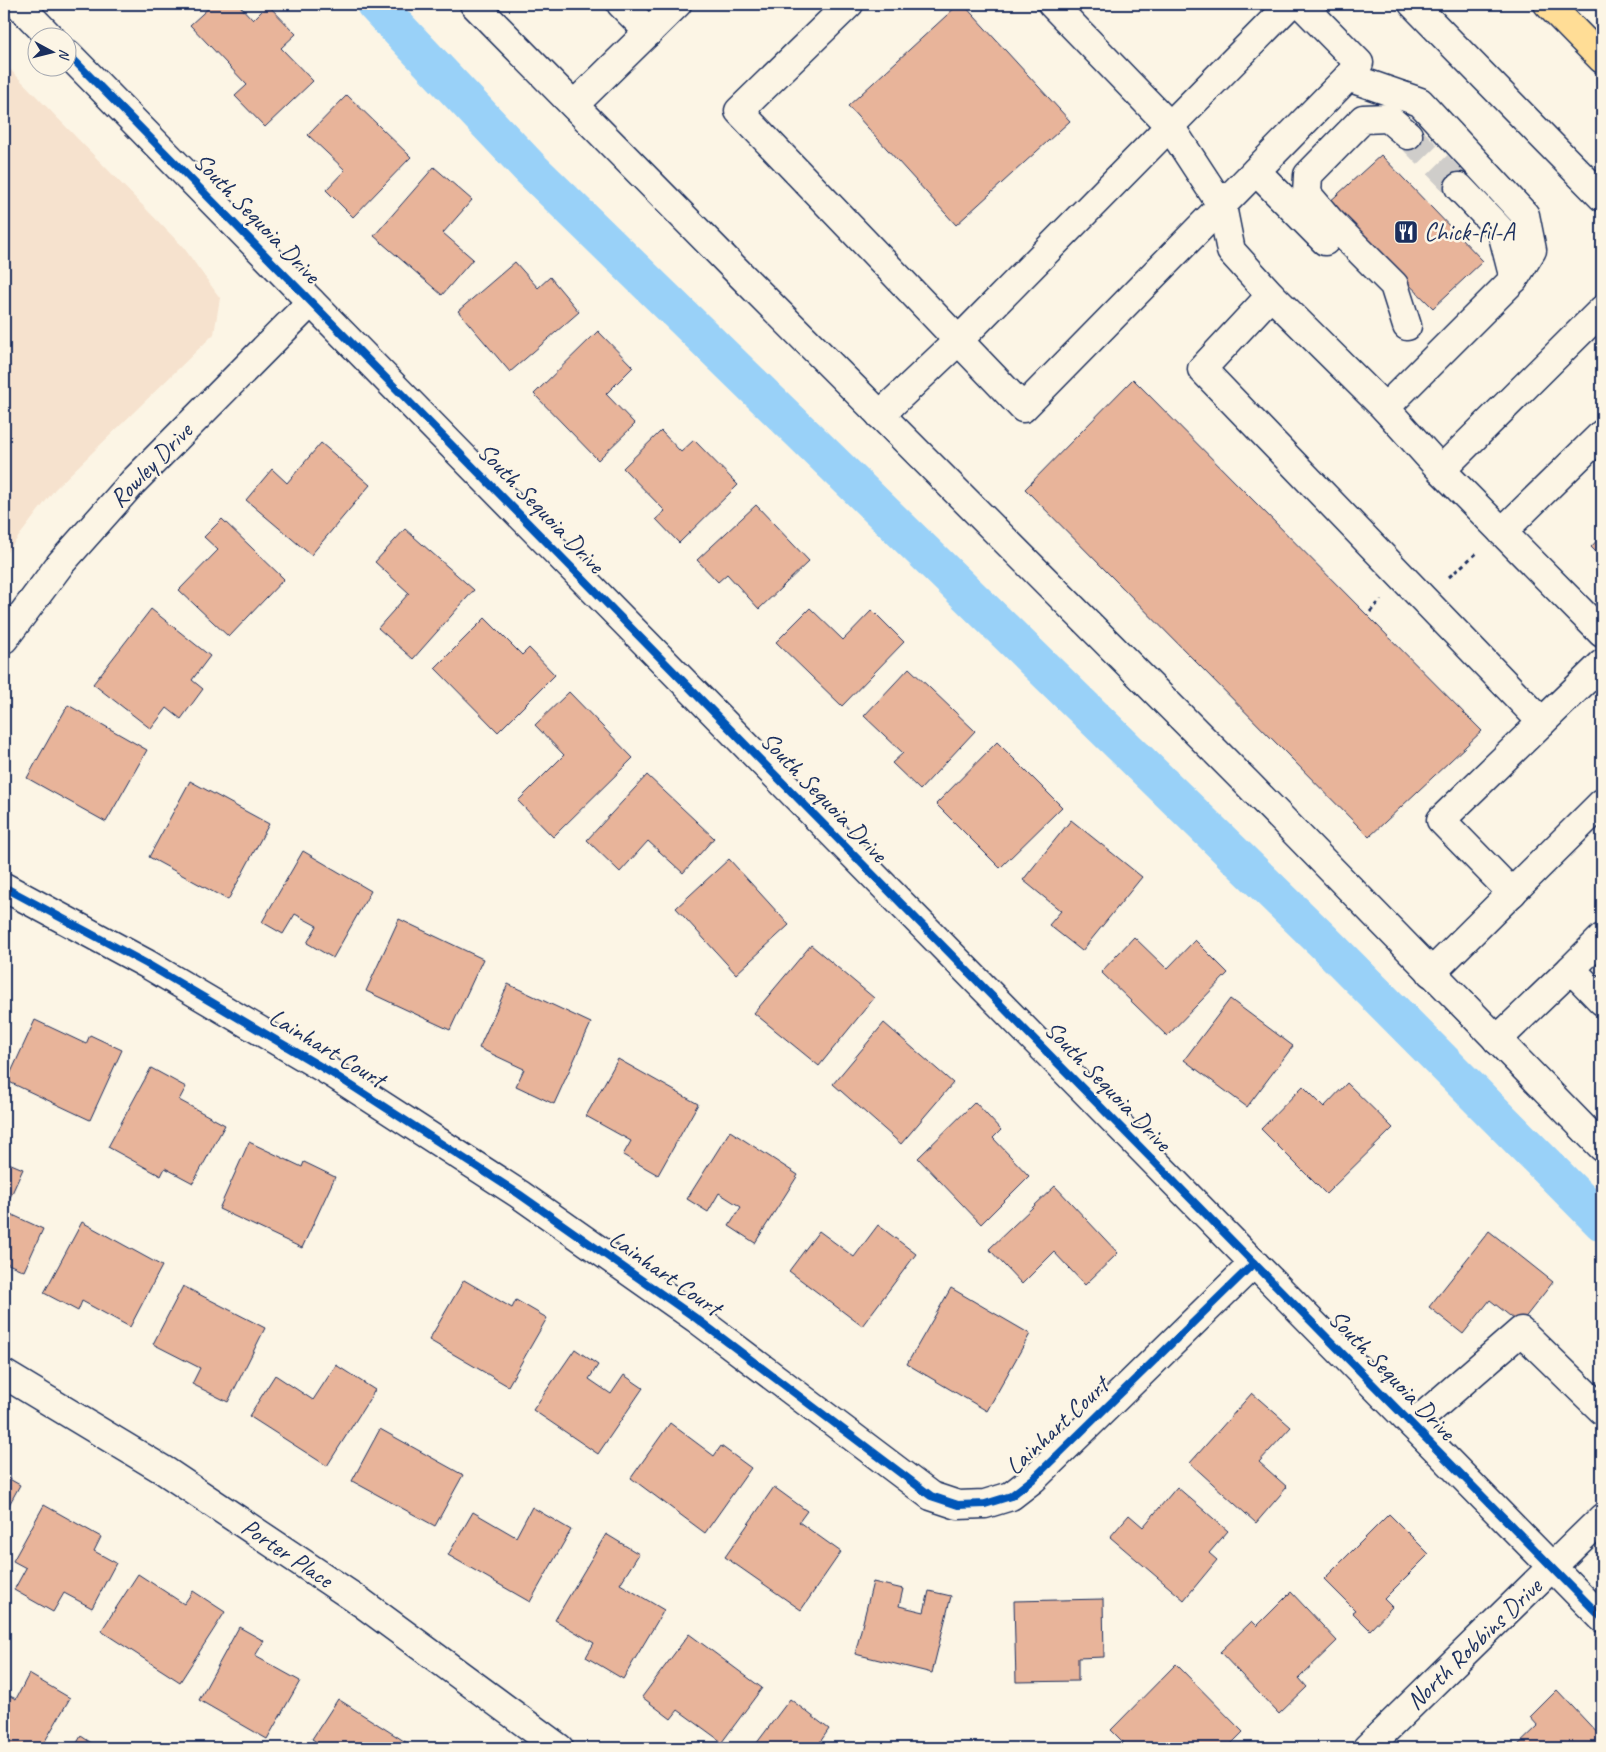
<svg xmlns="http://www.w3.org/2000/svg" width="1606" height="1752" viewBox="0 0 1606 1752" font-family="Caveat,sans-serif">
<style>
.built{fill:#f6e2ce}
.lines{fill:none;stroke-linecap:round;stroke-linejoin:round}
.canal{stroke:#99d1f8;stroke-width:38}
.building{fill:#e8b49a;stroke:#1b2f5e}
.minor-tunnel{stroke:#cfcdca;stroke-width:28;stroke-dasharray:28 14;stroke-linecap:butt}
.minor-casing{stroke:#1b2f5e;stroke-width:31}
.major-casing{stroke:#1b2f5e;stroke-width:31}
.path{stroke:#1b2f5e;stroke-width:3;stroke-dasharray:4 4;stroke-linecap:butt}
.minor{stroke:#fcf5e5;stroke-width:28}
.major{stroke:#ffdd96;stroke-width:28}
.cycleway-casing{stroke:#fcf5e5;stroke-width:11}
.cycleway{stroke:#0057b8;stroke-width:8}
.labels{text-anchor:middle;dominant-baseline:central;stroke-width:5;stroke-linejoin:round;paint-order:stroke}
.street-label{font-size:25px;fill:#1b2f5e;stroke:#fcf5e5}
.poi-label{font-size:25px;fill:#1b2f5e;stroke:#fcf5e5;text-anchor:start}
</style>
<rect width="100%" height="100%" fill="#fcf5e5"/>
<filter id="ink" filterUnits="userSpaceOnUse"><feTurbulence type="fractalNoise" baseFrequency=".02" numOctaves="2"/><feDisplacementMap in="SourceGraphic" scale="10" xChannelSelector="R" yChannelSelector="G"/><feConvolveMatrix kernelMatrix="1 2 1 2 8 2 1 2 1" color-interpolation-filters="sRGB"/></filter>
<g filter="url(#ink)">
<polygon class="built" points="4,63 184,248 220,298 214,334 55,489 4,556"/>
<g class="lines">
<polyline class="canal" points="375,4 530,168 1323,941 1602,1222"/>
</g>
<g class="building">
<polygon points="213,4 238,4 253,20 268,5 296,34 281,48 313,81 265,127 235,96 247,85 190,25"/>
<polygon points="959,4 963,4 1070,121 956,225 848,106"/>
<polygon points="347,95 411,157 353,217 326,190 345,170 308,135"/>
<polygon points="1381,155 1483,261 1433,308 1327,204"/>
<polygon points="434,167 472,200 443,233 473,259 442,295 374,236"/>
<polygon points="515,262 538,288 550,277 579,312 510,372 458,311"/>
<polygon points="598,331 633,367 606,394 635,424 598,460 534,394"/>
<polygon points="1133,379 1482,731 1369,837 1025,489"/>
<polygon points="661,431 681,452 694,440 738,485 679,543 656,519 665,511 623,468"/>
<polygon points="321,443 370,485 311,555 246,500 272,469 287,483"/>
<polygon points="756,505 809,561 759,609 727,574 718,582 697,560"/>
<polygon points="222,519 284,579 229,637 179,590 218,550 204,537"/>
<polygon points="405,529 474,590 413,659 378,628 409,593 375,562"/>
<polygon points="1602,535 1602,558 1591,547"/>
<polygon points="810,608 843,640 872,610 904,642 842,706 776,642"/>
<polygon points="151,609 210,656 192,680 203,689 181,719 167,708 151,729 93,684"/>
<polygon points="485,618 522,655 529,648 555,675 498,732 435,668"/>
<polygon points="909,668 975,731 920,790 892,763 903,753 864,716"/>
<polygon points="569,692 633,758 553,837 518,801 564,755 535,725"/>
<polygon points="68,705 147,750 106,822 27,778"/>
<polygon points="997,742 1062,807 1000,868 936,804"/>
<polygon points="647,775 714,838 683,873 648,841 620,872 587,840"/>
<polygon points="190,781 269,824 228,900 149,857"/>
<polygon points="1071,820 1142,877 1082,951 1049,925 1061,911 1023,880"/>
<polygon points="303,851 371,891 333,958 307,943 317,926 295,914 283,934 262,922"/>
<polygon points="729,859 789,925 736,974 676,908"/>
<polygon points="399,919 483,959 450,1030 366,991"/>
<polygon points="1134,937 1167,969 1195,940 1228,973 1167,1036 1101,972"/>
<polygon points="811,945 874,998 819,1066 754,1013"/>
<polygon points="508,984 591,1023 554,1104 516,1086 524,1069 479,1048"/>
<polygon points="1230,999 1293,1046 1247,1107 1184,1060"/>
<polygon points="35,1020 86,1044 90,1035 122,1050 90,1120 7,1081"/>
<polygon points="884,1023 953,1083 901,1144 833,1084"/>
<polygon points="618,1059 698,1104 658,1175 623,1155 631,1141 586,1116"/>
<polygon points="151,1068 186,1087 179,1100 225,1125 193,1183 165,1168 161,1176 108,1147"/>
<polygon points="1347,1083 1393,1128 1326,1194 1261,1129 1303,1086 1324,1107"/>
<polygon points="975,1102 1001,1130 993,1138 1029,1176 981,1224 918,1158"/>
<polygon points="730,1131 798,1175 755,1243 729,1226 741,1207 719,1193 708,1212 687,1199"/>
<polygon points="249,1142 302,1167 304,1162 335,1177 302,1248 219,1209"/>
<polygon points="4,1161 23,1169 4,1211 43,1229 24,1271 4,1262"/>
<polygon points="1055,1186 1118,1253 1085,1285 1054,1252 1022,1284 989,1249"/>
<polygon points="82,1222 162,1266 130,1327 82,1301 78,1311 44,1293"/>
<polygon points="878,1225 916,1254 862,1326 789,1271 819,1231 854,1257"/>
<polygon points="1489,1231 1553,1282 1520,1324 1490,1300 1463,1334 1429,1307"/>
<polygon points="464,1280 512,1308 516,1300 547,1318 508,1386 429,1340"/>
<polygon points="183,1286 265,1328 228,1402 192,1384 200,1368 153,1344"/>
<polygon points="951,1288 1030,1334 987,1411 907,1364"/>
<polygon points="575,1349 598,1365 589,1379 611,1394 624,1375 643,1388 598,1454 533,1410"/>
<polygon points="336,1365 375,1390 327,1466 249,1416 275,1375 313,1400"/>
<polygon points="1252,1393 1291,1427 1259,1462 1287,1487 1256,1523 1190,1463"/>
<polygon points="670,1423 714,1456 721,1446 751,1468 705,1533 631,1478"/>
<polygon points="380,1429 463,1475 435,1526 352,1481"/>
<polygon points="4,1476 20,1485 4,1514"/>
<polygon points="774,1487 807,1511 799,1522 841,1552 801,1610 725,1557"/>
<polygon points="1177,1487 1228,1531 1209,1553 1217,1560 1184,1600 1110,1537 1129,1515 1143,1527"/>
<polygon points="44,1505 101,1537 94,1551 116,1563 92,1608 64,1593 53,1612 14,1590 26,1568 13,1561"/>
<polygon points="532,1507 571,1530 530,1602 448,1555 473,1512 516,1537"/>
<polygon points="1389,1514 1429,1554 1384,1599 1392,1607 1370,1630 1352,1612 1355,1610 1324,1579"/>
<polygon points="606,1534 639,1554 620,1584 664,1610 623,1679 586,1657 594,1643 555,1620"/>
<polygon points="138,1574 184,1604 193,1591 225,1612 180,1682 101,1631"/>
<polygon points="873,1582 903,1589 899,1606 924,1612 929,1591 951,1596 932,1673 855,1654"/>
<polygon points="1291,1592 1337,1641 1299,1678 1307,1687 1279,1714 1220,1652 1252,1621 1257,1626"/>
<polygon points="1103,1599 1104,1657 1078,1658 1078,1681 1016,1682 1014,1601"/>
<polygon points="239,1627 264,1641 255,1656 300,1681 267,1739 199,1700"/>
<polygon points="689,1634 762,1688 722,1742 678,1710 671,1719 642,1697"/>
<polygon points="1176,1664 1243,1732 1227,1748 1129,1748 1111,1730"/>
<polygon points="29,1674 70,1698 41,1748 4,1748 4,1693 16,1699"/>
<polygon points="1557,1690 1602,1738 1602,1748 1515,1748 1538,1726 1530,1717"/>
<polygon points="338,1699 415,1748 326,1748 312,1739"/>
<polygon points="790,1699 829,1729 816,1748 753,1748"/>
<polygon points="81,1736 99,1748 74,1748"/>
</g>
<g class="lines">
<polyline class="minor-tunnel" points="1408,135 1459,187"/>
<defs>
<g id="minor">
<polyline points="18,4 51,38"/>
<polyline points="474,4 735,269 1248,784 1602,1147"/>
<polyline points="621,4 649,32"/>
<polyline points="849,4 739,111 1023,408 1348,77 1359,63 1301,4"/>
<polyline points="1052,4 1169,125 1222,206 1231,251 1271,295"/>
<polyline points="1413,4 1602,197"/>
<polyline points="68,54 1602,1618"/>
<polyline points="1348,77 1420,102 1525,215 1532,250 1514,279 1385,408"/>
<polyline points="574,105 677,4"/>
<polyline points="1256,171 1325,241"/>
<polyline points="1459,187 1502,232 1514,279"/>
<polyline points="1407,326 1394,285 1330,221 1307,194 1308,175 1363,119 1388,118 1408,135"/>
<polyline points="880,415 959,340 1290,4"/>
<polyline points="1441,470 1602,310"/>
<polyline points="1502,532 1602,434"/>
<polyline points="4,639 61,563 133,482 311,302"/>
<polyline points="1542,722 1202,369 1271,295 1385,408 1441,470 1602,633"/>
<polyline points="4,887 147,964 335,1075 519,1194 697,1319 931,1496 958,1505 985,1504 1011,1496 1033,1479 1254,1263"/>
<polyline points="1512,893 1441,820 1602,664"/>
<polyline points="1602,938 1571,969 1602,1001"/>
<polyline points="1431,973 1602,803"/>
<polyline points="1497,1040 1571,969"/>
<polyline points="4,1374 165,1471 362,1603 559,1748"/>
<polyline points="1413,1425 1521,1331 1602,1410"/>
<polyline points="1367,1748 1602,1518"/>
</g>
<polyline id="major" points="1548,4 1602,59"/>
</defs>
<use href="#minor" class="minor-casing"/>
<use href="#major" class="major-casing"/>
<g class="path">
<polyline points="1449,577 1478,552"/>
<polyline points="1370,612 1381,600"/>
</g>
<use href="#minor" class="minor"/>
<use href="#major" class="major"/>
<defs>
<g id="cycleway">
<polyline points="68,54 1602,1618"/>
<polyline points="4,887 147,964 335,1075 519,1194 697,1319 931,1496 958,1505 985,1504 1011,1496 1033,1479 1254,1263"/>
</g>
</defs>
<use href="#cycleway" class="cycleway-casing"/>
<use href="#cycleway" class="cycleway"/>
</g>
</g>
<defs>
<symbol id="restaurant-square" viewBox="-11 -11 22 22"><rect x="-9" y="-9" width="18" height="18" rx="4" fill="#1b2f5e" stroke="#fcf5e5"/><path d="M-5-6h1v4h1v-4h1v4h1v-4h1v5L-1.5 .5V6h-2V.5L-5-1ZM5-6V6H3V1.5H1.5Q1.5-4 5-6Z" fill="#fff"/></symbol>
</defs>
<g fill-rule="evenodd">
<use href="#restaurant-square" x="1392" y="218" width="28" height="28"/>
</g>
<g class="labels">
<g class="street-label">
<text transform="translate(257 218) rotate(46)">South Sequoia Drive</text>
<text transform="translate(151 465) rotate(-46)">Rowley Drive</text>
<text transform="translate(541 508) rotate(46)">South Sequoia Drive</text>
<text transform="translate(824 797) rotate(46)">South Sequoia Drive</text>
<text transform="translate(327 1048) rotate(31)">Lainhart Court</text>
<text transform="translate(1108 1086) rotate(46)">South Sequoia Drive</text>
<text transform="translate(665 1273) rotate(35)">Lainhart Court</text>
<text transform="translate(1392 1375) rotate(46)">South Sequoia Drive</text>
<text transform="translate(1057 1426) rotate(-43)">Lainhart Court</text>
<text transform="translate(287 1553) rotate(34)">Porter Place</text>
<text transform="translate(1474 1644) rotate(-44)">North Robbins Drive</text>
</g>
<g class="poi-label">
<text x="1424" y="232">Chick-fil-A</text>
</g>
</g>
<rect width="1606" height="1752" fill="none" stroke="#fcf5e5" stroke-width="20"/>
<rect x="10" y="10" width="1586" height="1732" fill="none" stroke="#1b2f5e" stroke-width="2" filter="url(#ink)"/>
<g transform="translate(52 52) rotate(97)"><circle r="24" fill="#fcf5e5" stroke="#a2a6af"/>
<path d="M0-4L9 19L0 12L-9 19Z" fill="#1b2f5e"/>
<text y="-8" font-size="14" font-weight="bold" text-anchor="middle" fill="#1b2f5e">N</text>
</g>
</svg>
